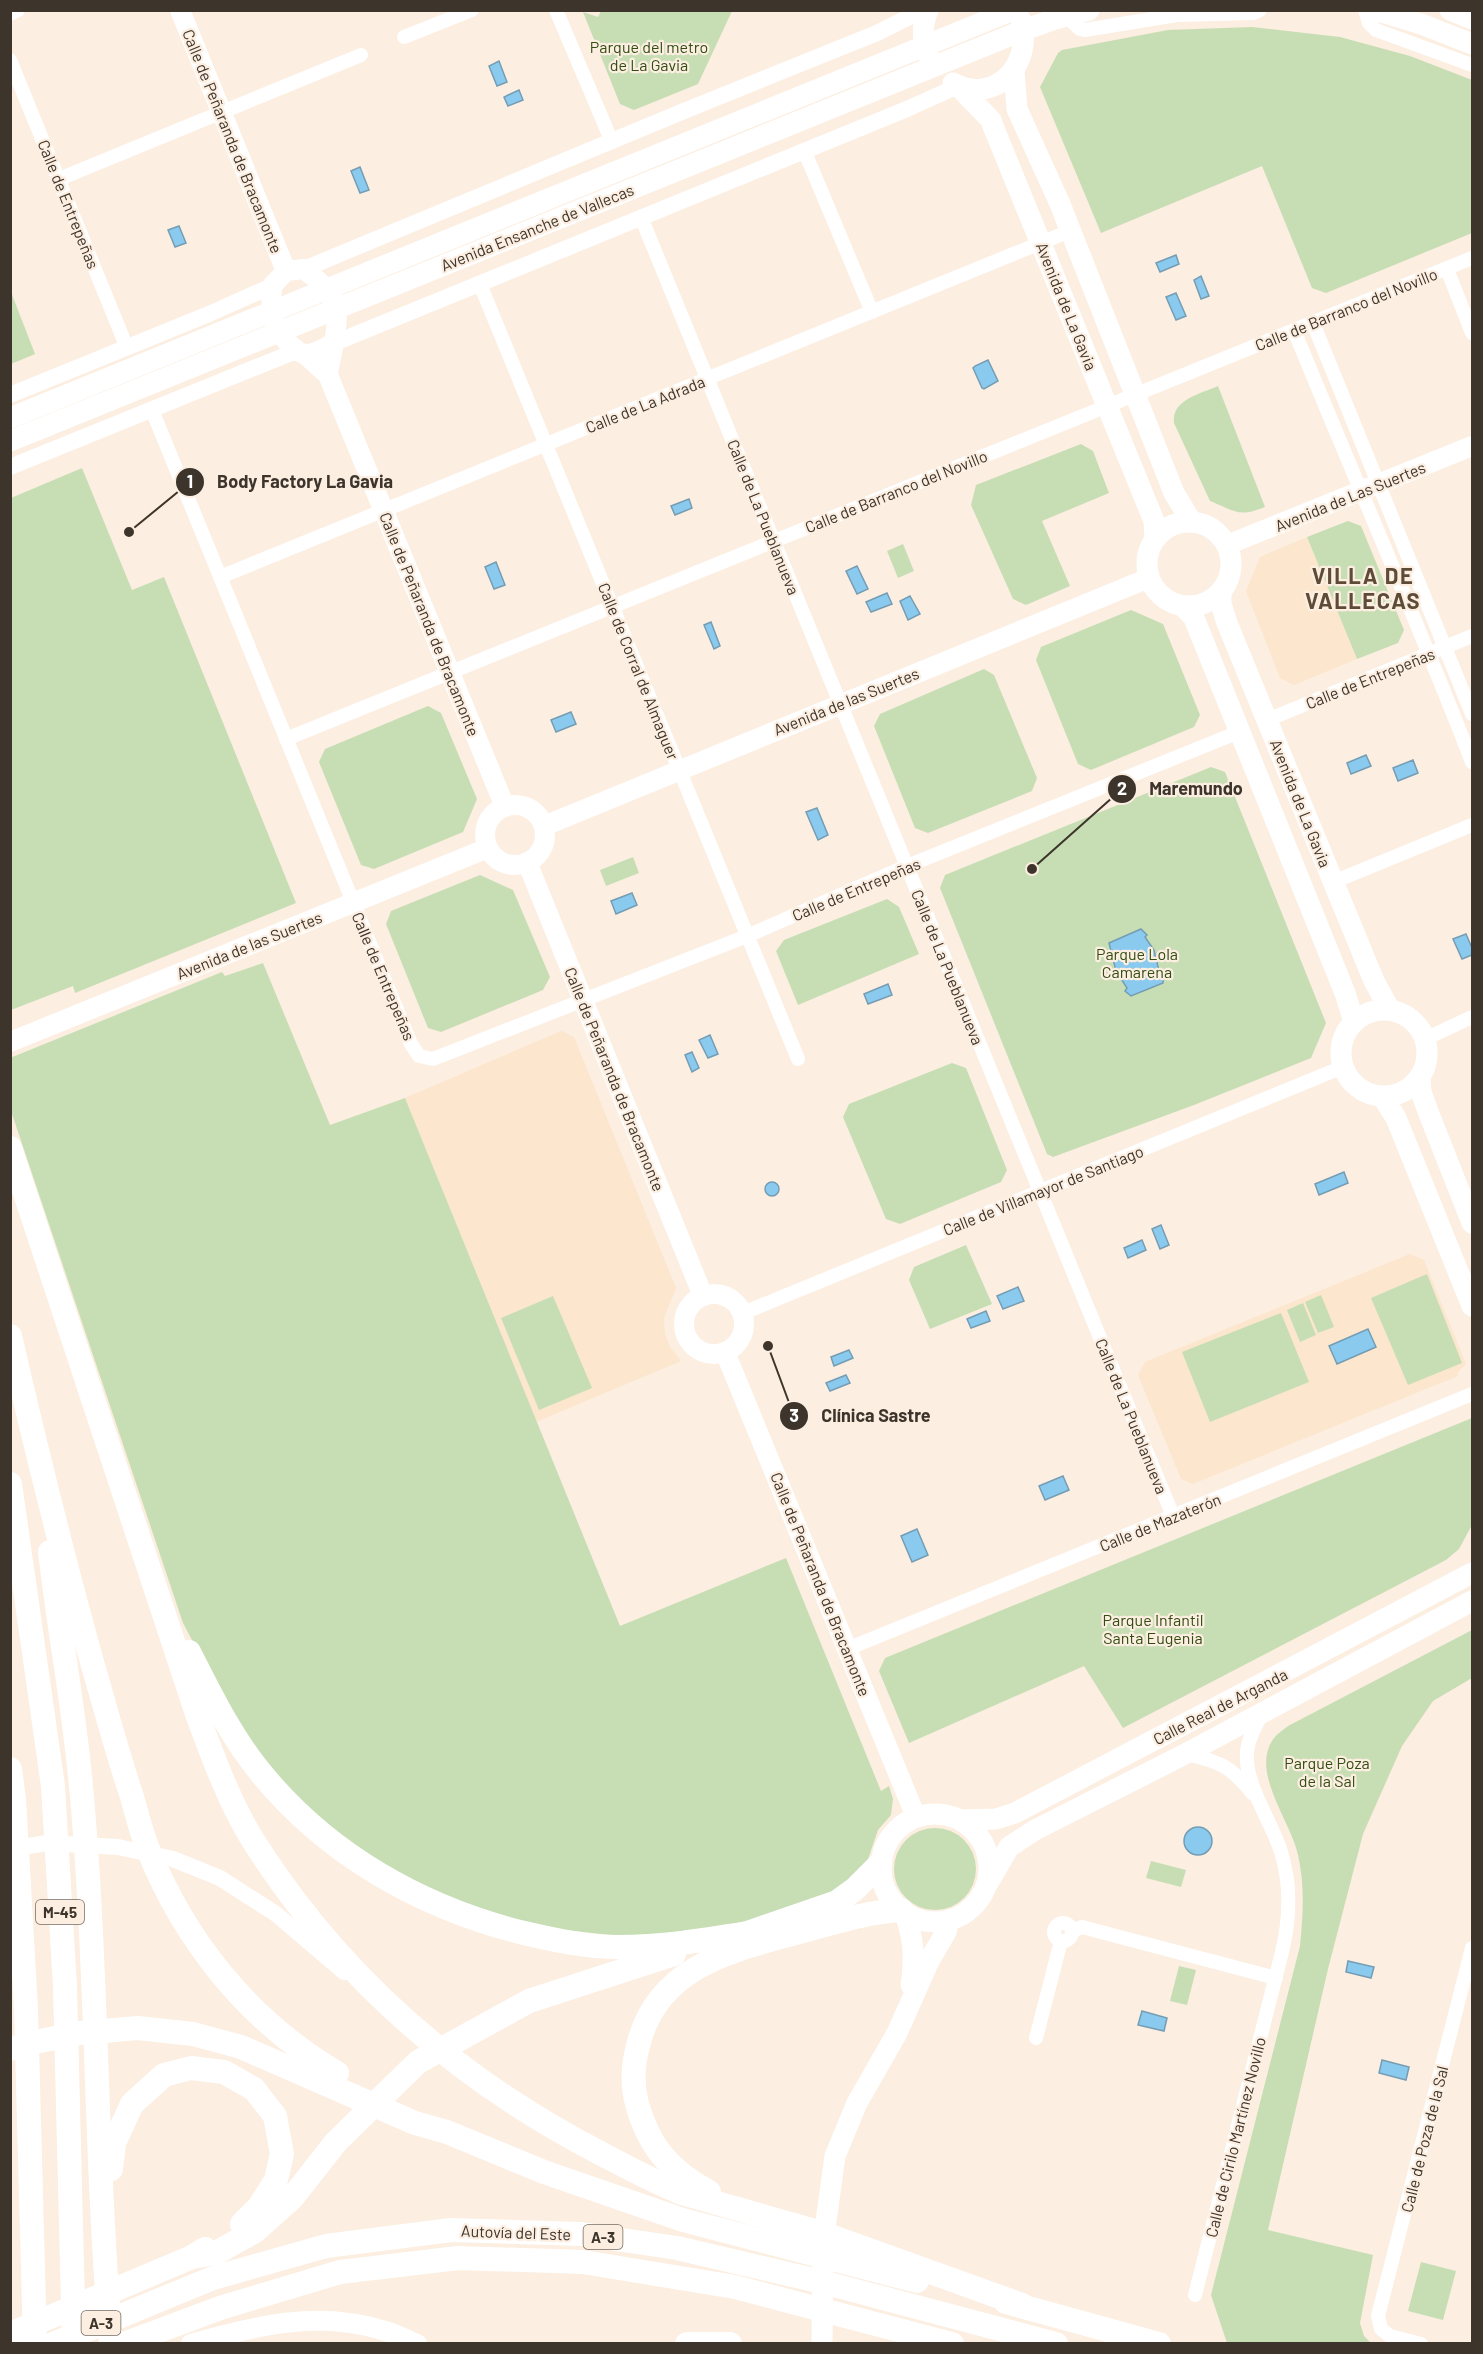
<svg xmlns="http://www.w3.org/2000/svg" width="1483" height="2354" viewBox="0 0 1483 2354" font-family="Barlow,sans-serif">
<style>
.built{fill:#fce6ce}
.green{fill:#c7deb5}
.water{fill:#8bcaef;stroke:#749db4;stroke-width:1.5}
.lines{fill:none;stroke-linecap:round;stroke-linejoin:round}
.minor{stroke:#fff;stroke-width:14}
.tertiary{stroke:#fff;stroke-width:16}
.secondary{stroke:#fff;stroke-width:20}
.primary{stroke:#fff;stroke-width:21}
.motorway{stroke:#fff;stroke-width:24}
.labels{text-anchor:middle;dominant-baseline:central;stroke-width:4.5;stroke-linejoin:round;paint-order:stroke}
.shield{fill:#fceee0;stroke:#766c61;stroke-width:1.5}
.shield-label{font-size:15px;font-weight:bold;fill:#3d342b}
.park-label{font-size:16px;fill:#314d12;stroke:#fceee0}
.street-label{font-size:16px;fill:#3d342b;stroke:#fceee0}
.district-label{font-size:22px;font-weight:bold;letter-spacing:1.5px;fill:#5e4b37;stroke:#fceee0}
.leader{fill:none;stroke:#3d342b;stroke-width:2}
.callout-dot{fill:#3d342b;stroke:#fceee0;stroke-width:2}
.mark-label{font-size:18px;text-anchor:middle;font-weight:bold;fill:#fff}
.callout-label{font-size:18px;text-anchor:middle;font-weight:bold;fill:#3d342b;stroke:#fceee0;stroke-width:4.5;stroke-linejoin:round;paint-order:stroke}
</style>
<rect width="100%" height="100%" fill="#fceee0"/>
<g class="built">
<polygon points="1307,537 1357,659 1294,685 1280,678 1246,591 1260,557"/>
<polygon points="561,1031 574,1037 676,1288 664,1318 665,1334 670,1347 681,1361 536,1422 405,1098"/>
<polygon points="1410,1254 1424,1260 1466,1364 1457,1373 1458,1376 1193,1484 1181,1479 1138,1375 1145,1362"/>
</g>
<g class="green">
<polygon points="601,11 601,10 732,11 698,84 634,110 620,104 583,12 598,17"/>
<polygon points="1252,27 1340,37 1410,56 1472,80 1472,233 1326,293 1312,288 1262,166 1101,233 1040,87 1058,53 1062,50 1168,30"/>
<polygon points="11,292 35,354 11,364 10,364"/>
<path d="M1218 386 1265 507C1238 518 1236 511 1210 501L1174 423C1171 400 1200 394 1218 386Z"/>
<polygon points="1081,444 1093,451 1109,493 1042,521 1070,586 1026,605 1013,599 971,505 976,485"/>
<polygon points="82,468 132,590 164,577 296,903 75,993 73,986 11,1010 11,498"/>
<polygon points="1348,521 1361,526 1404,630 1398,643 1357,659 1307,537"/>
<polygon points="903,544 914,571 898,578 887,551"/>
<polygon points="1131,610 1163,624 1200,715 1194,727 1091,770 1078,764 1036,660 1041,647"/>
<polygon points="984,669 994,675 1037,778 1032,791 928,833 915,828 874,726 880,714"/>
<polygon points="428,706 441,713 477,799 463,832 374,869 361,865 319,762 325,749"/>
<polygon points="1211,767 1225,772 1326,1023 1311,1058 1194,1105 1053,1157 1047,1154 940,888 945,875"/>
<polygon points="633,857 639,873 606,886 600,870"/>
<polygon points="480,875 513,890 550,977 543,990 441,1032 428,1028 386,924 391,911"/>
<polygon points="887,899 899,907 919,954 798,1005 776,951 784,940"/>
<polygon points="263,963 330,1125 405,1098 620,1626 786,1558 881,1791 889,1786 893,1799 891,1815 878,1830 864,1871 852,1886 732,1928 630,1937 564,1930 501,1917 436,1893 367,1855 312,1814 267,1768 229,1710 183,1623 11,1111 10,1058 222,972 225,976"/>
<polygon points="952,1063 966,1068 1007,1170 1001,1182 900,1224 886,1219 843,1117 849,1104"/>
<polygon points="966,1245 992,1304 930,1329 909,1280 914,1267"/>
<polygon points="1427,1274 1462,1363 1408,1385 1371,1298"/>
<polygon points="1321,1295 1334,1327 1318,1333 1305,1302"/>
<polygon points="553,1296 592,1388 539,1410 501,1318"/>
<polygon points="1303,1303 1316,1335 1300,1342 1287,1310"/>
<polygon points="1281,1313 1309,1382 1210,1422 1182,1352"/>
<polygon points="1472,1418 1472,1525 1459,1549 1446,1560 1123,1728 1084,1666 909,1743 879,1671 885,1658"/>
<path d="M1472 1630V1678L1433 1701 1402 1746 1363 1834 1328 1969 1268 2230 1373 2255 1360 2323 1364 2336 1371 2343H1227L1211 2295 1300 1946C1303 1915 1305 1886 1298 1855 1291 1821 1249 1771 1274 1738 1277 1734 1283 1730 1288 1726Z"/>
<circle cx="935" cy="1869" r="41"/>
<polygon points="1151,1861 1186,1870 1181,1887 1146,1878"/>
<polygon points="1179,1966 1196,1970 1187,2005 1170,2001"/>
<polygon points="1421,2262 1456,2271 1443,2320 1408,2311"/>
</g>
<g class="water">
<polygon points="499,61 507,82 497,86 489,66"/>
<polygon points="519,90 523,100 508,106 504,97"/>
<polygon points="360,167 369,190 360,193 351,171"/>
<polygon points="179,226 186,243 175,247 168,230"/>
<polygon points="1176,255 1179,264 1160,272 1156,263"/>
<polygon points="1201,276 1209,296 1201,299 1194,280"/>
<polygon points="1176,293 1186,316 1176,320 1166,297"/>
<polygon points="988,360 998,381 984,389 982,388 973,368 975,366"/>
<polygon points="689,499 692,508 675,515 671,506"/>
<polygon points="496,562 505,585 494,589 485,567"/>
<polygon points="857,566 868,589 857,594 846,571"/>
<polygon points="887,593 892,604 871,612 866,602"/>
<polygon points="910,596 920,614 908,620 900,601"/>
<polygon points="711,622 720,646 714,649 704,625"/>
<polygon points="571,712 576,724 556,732 551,720"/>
<polygon points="1366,755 1371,766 1351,774 1347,763"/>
<polygon points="1413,760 1418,773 1398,781 1393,768"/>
<polygon points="817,808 828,835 818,840 806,812"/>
<polygon points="632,893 637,905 616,914 611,901"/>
<polygon points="1141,929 1147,935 1145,937 1154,950 1160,975 1163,975 1163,983 1131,996 1125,991 1127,988 1116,971 1109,943"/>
<polygon points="1466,934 1472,948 1472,955 1462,959 1453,939"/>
<polygon points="888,984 892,995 868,1004 864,994"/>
<polygon points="710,1035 718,1054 708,1058 699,1040"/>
<polygon points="692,1052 699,1068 692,1072 685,1055"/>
<polygon points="1344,1172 1348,1183 1319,1195 1315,1184"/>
<circle cx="772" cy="1189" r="7"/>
<polygon points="1161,1225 1169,1245 1160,1249 1152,1229"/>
<polygon points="1142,1240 1146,1250 1128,1258 1124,1248"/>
<polygon points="1018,1287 1024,1301 1003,1309 997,1296"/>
<polygon points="986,1311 990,1321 971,1328 967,1319"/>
<polygon points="1368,1329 1376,1347 1337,1364 1329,1346"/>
<polygon points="849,1350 853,1358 834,1366 831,1357"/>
<polygon points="846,1375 850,1383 830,1391 826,1383"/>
<polygon points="1063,1476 1069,1490 1045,1500 1039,1486"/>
<polygon points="917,1529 928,1555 912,1562 901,1536"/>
<circle cx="1198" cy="1841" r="14"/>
<polygon points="1348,1961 1374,1967 1371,1978 1346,1972"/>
<polygon points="1142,2011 1167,2018 1164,2031 1138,2025"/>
<polygon points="1382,2060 1409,2067 1406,2080 1379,2073"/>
</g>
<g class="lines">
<g class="minor">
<polyline points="556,10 612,142"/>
<polyline points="1365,10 1369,23 1376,30 1472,65"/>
<polyline points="10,14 18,10"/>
<polyline points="1066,16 1080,29 1085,30 1177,15 1253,13 1260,10"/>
<polyline points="404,37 472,10"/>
<polyline points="10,60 127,348"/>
<polyline points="804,150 872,312"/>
<polyline points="59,179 361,55"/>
<polyline points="641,217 1173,1516"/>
<polyline points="1447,269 1472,333"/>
<polyline points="480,284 798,1059"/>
<polyline points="1313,323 1472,714"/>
<path d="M1294 330C1353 475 1416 617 1472 762"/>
<polyline points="152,410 411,1044 419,1056 433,1059 747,936 907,866 1239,732"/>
<polyline points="220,577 1070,231"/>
<polyline points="1267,720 1472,636"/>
<polyline points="286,739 1472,258"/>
<polyline points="1333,882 1472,825"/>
<polyline points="1425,1039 1472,1017"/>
<polyline points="743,1313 1343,1067"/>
<polyline points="847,1649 1472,1394"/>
<path d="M1185 1754C1219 1761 1231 1766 1253 1794"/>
<circle cx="1063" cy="1932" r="9"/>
<polyline points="1072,1931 1082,1927 1276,1978"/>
<polyline points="1036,2038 1061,1941"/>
<path d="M1195 2295 1282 1952C1290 1919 1291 1884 1281 1852 1272 1822 1244 1784 1247 1752 1248 1739 1256 1725 1262 1714"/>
<polyline points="1421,2344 1390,2336 1381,2329 1378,2316 1472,1948"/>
</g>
<g class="tertiary">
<polyline points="304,269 684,111 877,33 923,10"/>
<polyline points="332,344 907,109 958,86"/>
<polyline points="10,395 209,314 272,286"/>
<polyline points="10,467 296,351"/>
<polyline points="10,1849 47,1843 118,1847 173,1859 220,1878 276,1914 344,1972"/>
</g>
<g class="secondary">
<polyline points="180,10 286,271"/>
<polyline points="305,354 328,375 505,807"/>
<path d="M328 375C331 348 347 312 326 288 319 281 311 275 304 269L286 271 272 286C270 313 270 324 290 345 295 349 300 354 306 354 315 354 324 348 332 344"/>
<polyline points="1227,545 1472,446"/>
<circle cx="515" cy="835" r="30"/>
<polyline points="544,826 1149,578"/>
<polyline points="527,862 703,1296"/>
<polyline points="10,1042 488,848"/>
<circle cx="714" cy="1324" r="30"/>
<polyline points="725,1352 916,1817"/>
<path d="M191 2344C255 2326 316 2310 382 2330 394 2333 405 2339 417 2344"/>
</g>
<g class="primary">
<path d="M928 10C921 28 922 42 930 59"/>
<polyline points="1375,10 1421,24 1472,44"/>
<polyline points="1450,10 1472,19"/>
<polyline points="1014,71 1017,109 1060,204 1174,493 1191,521"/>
<path d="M953 83C996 106 1034 63 1021 20"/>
<polyline points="958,86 991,120 993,126 1154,521 1155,538"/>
<polyline points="10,418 1013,10"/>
<polyline points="10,441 1024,30 1055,19 1089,10"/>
<circle cx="1189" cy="564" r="42"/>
<polyline points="1221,592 1221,604 1227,623 1374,981 1390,1010"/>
<polyline points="1183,606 1194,618 1345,993 1354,1022"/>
<circle cx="1384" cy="1053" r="43"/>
<polyline points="1420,1077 1421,1092 1429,1114 1472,1223"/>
<polyline points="1382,1096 1396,1118 1472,1306"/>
<circle cx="935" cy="1868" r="54"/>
<polyline points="962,1820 996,1819 1015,1813 1472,1573"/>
<polyline points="988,1883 1009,1847 1035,1830 1185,1754 1472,1601"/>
<path d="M904 1912C914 1937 915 1958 911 1985"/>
<polyline points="822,2344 823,2243 835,2156 857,2103 897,2033 929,1961 946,1932 949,1920"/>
</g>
<g class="motorway">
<path d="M10 1148 197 1714C213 1757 229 1802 254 1842 340 1977 459 2080 600 2153 627 2167 654 2182 682 2193L822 2233 1022 2305"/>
<path d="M10 1336C35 1445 62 1554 92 1662 105 1707 117 1752 132 1797 137 1814 141 1832 148 1849 185 1942 250 2022 337 2073"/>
<polyline points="10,1484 53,1786 65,1987 74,2344"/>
<path d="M50 1552C59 1630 74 1708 81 1786 98 1971 95 2158 111 2344"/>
<path d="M189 1652C210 1693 231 1737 261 1773 328 1855 422 1908 524 1933 554 1940 586 1947 618 1947 662 1947 705 1940 749 1933"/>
<polyline points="10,1769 14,1799 26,2009 35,2344"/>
<polyline points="733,1938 837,1902 855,1889 880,1864"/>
<polyline points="10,2049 35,2042 80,2033 138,2028 193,2034 241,2047 415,2123 447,2132 544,2172 683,2220 917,2281"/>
<polyline points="111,2169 114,2143 132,2104 164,2075 191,2068 224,2072 254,2089 275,2116 282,2154 276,2180 259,2207 242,2224"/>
<path d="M709 2192C670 2171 649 2147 637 2104 632 2085 633 2064 638 2046 657 1965 734 1950 803 1931 836 1922 867 1912 901 1910"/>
<polyline points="192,2257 216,2253 255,2231 292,2198 336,2142 418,2062 529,2001 674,1954"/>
<polyline points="1006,2302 1159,2344"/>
<polyline points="10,2334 192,2257 205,2249"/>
<polyline points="53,2344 213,2278 326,2246 451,2230 582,2234 677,2248 822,2282 1056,2344"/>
<polyline points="124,2344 220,2308 340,2272 458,2258 583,2262 735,2287 952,2344"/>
<polyline points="687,2344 730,2344"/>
</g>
</g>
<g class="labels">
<g class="shield">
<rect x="36" y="1900" width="48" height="24" rx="4.5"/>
<rect x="583.5" y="2225" width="39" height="24" rx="4.5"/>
<rect x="81.5" y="2311" width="39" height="24" rx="4.5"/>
</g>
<g class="shield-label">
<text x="60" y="1912">M-45</text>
<text x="603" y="2237">A-3</text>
<text x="101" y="2323">A-3</text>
</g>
<g class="park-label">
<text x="649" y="46">Parque del metro<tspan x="649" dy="18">de La Gavia</tspan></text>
<text x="1137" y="953">Parque Lola<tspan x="1137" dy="18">Camarena</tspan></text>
<text x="1153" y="1619">Parque Infantil<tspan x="1153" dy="18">Santa Eugenia</tspan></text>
<text x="1327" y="1762">Parque Poza<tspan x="1327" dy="18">de la Sal</tspan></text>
</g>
<g class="street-label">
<text transform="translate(233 141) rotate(68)">Calle de Peñaranda de Bracamonte</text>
<text transform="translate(69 204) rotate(68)">Calle de Entrepeñas</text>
<text transform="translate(537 227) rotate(-22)">Avenida Ensanche de Vallecas</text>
<text transform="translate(1067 306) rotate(68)">Avenida de La Gavia</text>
<text transform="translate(1346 309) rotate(-22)">Calle de Barranco del Novillo</text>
<text transform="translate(645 404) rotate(-22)">Calle de La Adrada</text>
<text transform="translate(896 491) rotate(-22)">Calle de Barranco del Novillo</text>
<text transform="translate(1350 496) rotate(-22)">Avenida de Las Suertes</text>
<text transform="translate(764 517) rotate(68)">Calle de La Pueblanueva</text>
<text transform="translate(430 624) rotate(68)">Calle de Peñaranda de Bracamonte</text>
<text transform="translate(639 671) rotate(68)">Calle de Corral de Almaguer</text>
<text transform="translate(1370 678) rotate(-22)">Calle de Entrepeñas</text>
<text transform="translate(846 701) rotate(-22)">Avenida de las Suertes</text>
<text transform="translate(1301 803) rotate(68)">Avenida de La Gavia</text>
<text transform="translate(856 889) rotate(-23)">Calle de Entrepeñas</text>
<text transform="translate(249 945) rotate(-22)">Avenida de las Suertes</text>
<text transform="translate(948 967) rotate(68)">Calle de La Pueblanueva</text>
<text transform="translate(384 976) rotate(67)">Calle de Entrepeñas</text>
<text transform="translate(615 1079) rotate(68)">Calle de Peñaranda de Bracamonte</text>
<text transform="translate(1043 1190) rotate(-22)">Calle de Villamayor de Santiago</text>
<text transform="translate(1132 1416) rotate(68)">Calle de La Pueblanueva</text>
<text transform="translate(1160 1522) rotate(-22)">Calle de Mazaterón</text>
<text transform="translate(821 1584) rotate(68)">Calle de Peñaranda de Bracamonte</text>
<text transform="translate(1220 1706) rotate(-27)">Calle Real de Arganda</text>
<text transform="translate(1235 2137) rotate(-76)">Calle de Cirilo Martínez Novillo</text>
<text transform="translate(1424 2139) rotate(-76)">Calle de Poza de la Sal</text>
<text transform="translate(516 2232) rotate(2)">Autovía del Este</text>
</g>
<g class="district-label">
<text x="1363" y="575">VILLA DE<tspan x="1363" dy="25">VALLECAS</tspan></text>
</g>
</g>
<path class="leader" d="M129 532L190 482M1032 869L1122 789M768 1346L794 1416"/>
<g class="callout-dot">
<circle cx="129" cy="532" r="6"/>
<circle cx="1032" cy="869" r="6"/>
<circle cx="768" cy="1346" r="6"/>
<circle cx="190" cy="482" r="15"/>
<circle cx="1122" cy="789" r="15"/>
<circle cx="794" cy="1416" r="15"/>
</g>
<g class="mark-label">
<text x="190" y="488">1</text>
<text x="1122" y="795">2</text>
<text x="794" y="1422">3</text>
</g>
<g class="callout-label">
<text x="305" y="488">Body Factory La Gavia</text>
<text x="1196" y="795">Maremundo</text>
<text x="876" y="1422">Clínica Sastre</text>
</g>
<rect width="1483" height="2354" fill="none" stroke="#3d342b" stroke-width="24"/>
</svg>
